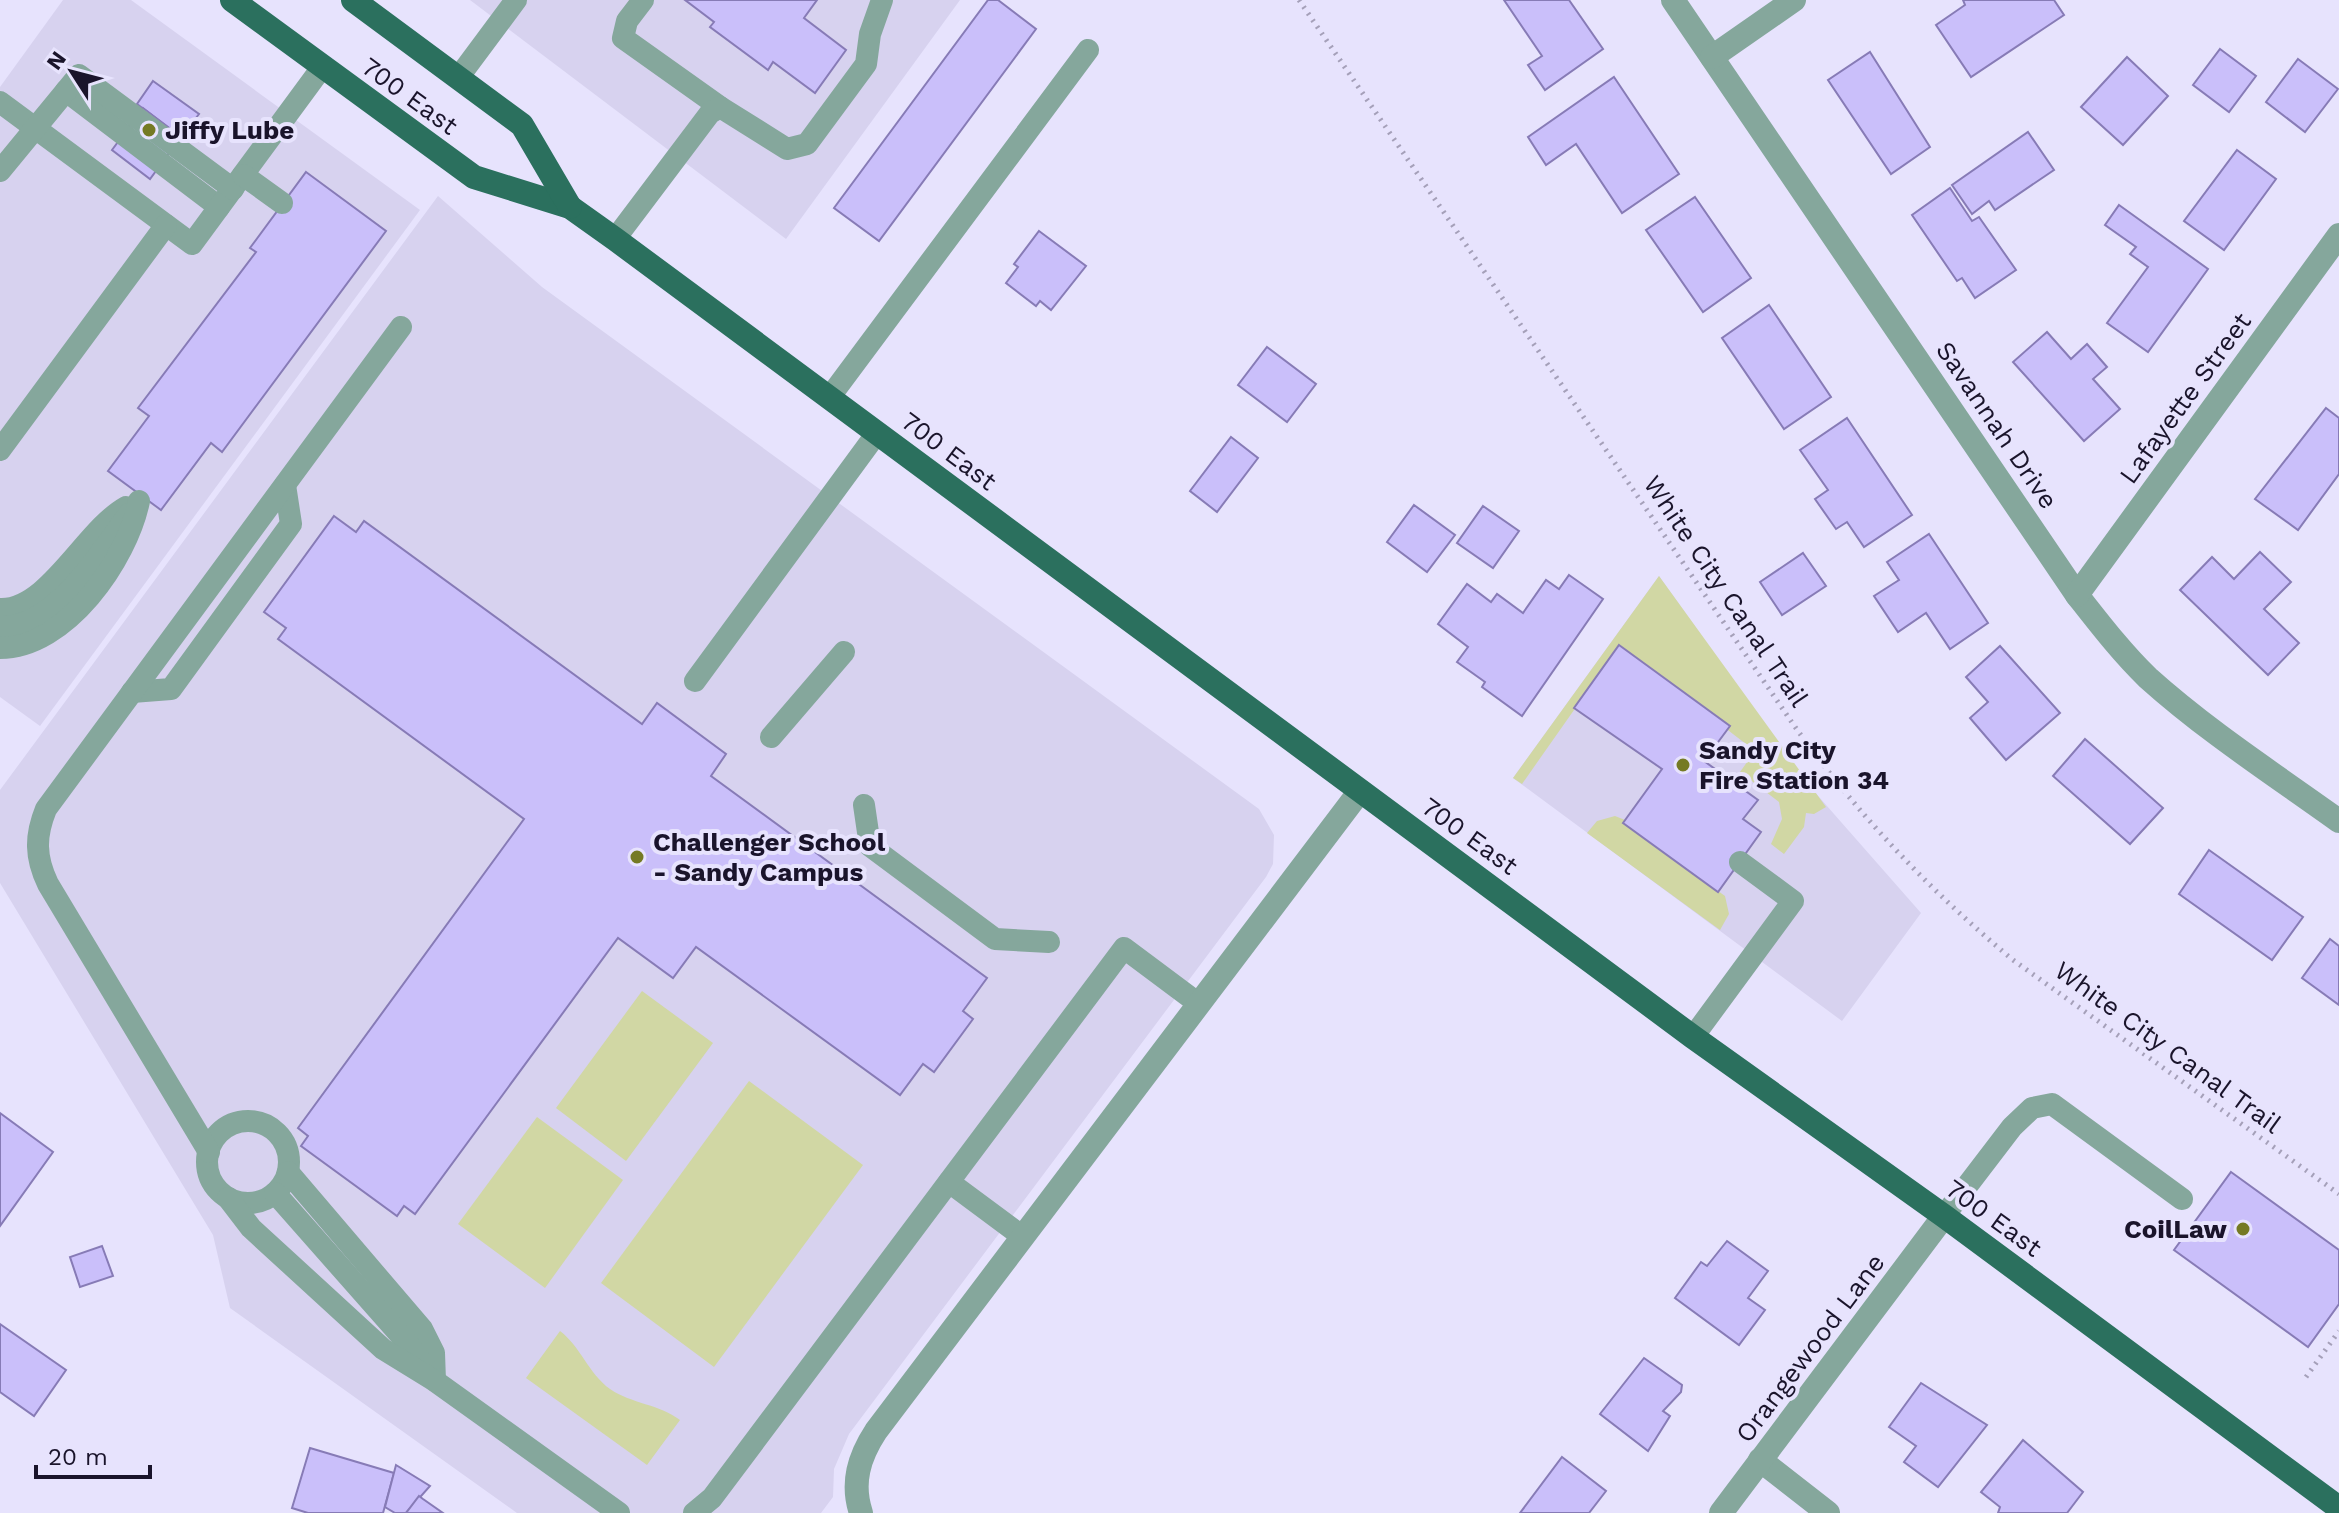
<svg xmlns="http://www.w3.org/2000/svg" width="2339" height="1513" viewBox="0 0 2339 1513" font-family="'Work Sans',sans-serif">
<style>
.built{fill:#d7d2ef}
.green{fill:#d1d7a4}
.building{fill:#cabffa;stroke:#877bb6;stroke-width:2}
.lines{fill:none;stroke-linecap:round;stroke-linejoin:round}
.path{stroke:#a5a0b9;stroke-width:5;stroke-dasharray:2 6;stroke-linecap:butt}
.service{stroke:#85a79c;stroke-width:22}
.minor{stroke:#85a79c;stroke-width:24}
.primary{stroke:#2b705e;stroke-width:24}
.poi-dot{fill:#757a24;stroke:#e7e3fd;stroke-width:3}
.labels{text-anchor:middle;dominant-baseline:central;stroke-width:8;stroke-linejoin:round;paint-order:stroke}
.street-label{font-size:26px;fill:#1a142b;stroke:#e7e3fd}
.poi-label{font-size:26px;font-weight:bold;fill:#1a142b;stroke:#e7e3fd;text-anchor:start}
</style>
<rect width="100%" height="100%" fill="#e7e3fd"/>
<g class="built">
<polygon points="63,0 131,0 420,210 40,726 0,697 0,87"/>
<polygon points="470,0 960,0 786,239"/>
<polygon points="438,196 542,287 1259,809 1274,835 1273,864 1266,877 849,1434 834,1469 833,1497 821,1513 517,1513 230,1308 213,1235 0,883 0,790"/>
<polygon points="1659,576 1805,781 1921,913 1842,1021 1513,778"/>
</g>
<g class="green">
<polygon points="1659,576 1826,807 1814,814 1806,813 1804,827 1784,854 1771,844 1782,819 1779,802 1740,772 1755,751 1619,646 1522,784 1513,778"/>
<polygon points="1615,816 1625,820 1624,823 1725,896 1729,914 1720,930 1587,833 1597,821"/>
<polygon points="642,991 713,1043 626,1161 556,1108"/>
<polygon points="749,1081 863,1165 714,1367 601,1283"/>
<polygon points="537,1117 623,1180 545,1288 458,1224"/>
<path d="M560 1331C581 1347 588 1373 610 1389 632 1404 659 1404 680 1420L647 1465 526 1378Z"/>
</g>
<g class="building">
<polygon points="685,0 817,0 804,18 846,50 815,93 773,62 768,70 710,27 714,22"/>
<polygon points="988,0 998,0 1036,29 879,241 834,208"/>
<polygon points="1504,0 1569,0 1603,49 1545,90 1528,65 1542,56"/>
<polygon points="2054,0 2064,15 1971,77 1936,25 1965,5 1963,0"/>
<polygon points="2220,49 2256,76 2229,112 2193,85"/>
<polygon points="1870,52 1930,147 1891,174 1828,80"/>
<polygon points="2127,57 2168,96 2123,145 2081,107"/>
<polygon points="2298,59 2338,89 2305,132 2266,102"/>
<polygon points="1614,77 1679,174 1622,213 1576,144 1546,165 1528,137"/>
<polygon points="153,81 199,114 181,137 137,104"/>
<polygon points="143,108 181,137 150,179 112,150"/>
<polygon points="2028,132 2054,170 1995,210 1989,201 1972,214 1952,185"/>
<polygon points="2237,150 2276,179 2224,250 2184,221"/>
<polygon points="306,172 386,231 222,452 211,443 161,510 108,471 149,416 138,408 256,252 250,248"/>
<polygon points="1950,188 1972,221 1979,217 2016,270 1975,298 1962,278 1957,281 1912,215"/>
<polygon points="1695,197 1751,278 1703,312 1646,230"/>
<polygon points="2119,205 2208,269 2148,352 2107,323 2148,267 2130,254 2136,247 2105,225"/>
<polygon points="1039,231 1086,266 1051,310 1040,301 1036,306 1006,283 1018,267 1014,264"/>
<polygon points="1769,305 1831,397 1784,429 1722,338"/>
<polygon points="2047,332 2071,359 2087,344 2107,367 2093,379 2120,409 2084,441 2013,362"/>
<polygon points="1267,347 1316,384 1287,422 1238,385"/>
<polygon points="2326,408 2339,418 2339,474 2298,530 2255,499"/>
<polygon points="1847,418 1912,515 1864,547 1847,522 1836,529 1815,499 1828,490 1800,450"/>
<polygon points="1231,437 1258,458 1217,512 1190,491"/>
<polygon points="1414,505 1455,535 1427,572 1387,542"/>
<polygon points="1483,506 1519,531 1493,568 1457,543"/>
<polygon points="334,516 356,532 364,521 642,724 657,703 726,754 711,776 987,978 963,1011 973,1019 934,1072 923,1064 900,1095 696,947 673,978 618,938 415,1214 404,1206 397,1216 301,1146 308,1136 298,1128 524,819 278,639 286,628 264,612"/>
<polygon points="1929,534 1988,623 1950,649 1926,613 1898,632 1874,596 1899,580 1887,562"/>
<polygon points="2260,552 2291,582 2264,609 2299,643 2268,675 2180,590 2212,557 2234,579"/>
<polygon points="1803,553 1826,586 1782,615 1760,582"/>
<polygon points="1569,575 1603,599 1522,716 1482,687 1485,682 1457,662 1468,647 1438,624 1467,584 1491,602 1497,594 1523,613 1546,580 1559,589"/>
<polygon points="1619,645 1730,726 1704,761 1758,800 1743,819 1761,832 1718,892 1623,823 1662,769 1574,708"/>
<polygon points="2000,646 2060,713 2006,760 1970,718 1988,702 1966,677"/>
<polygon points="2085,739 2163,808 2130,844 2053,776"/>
<polygon points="2209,850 2303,917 2272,960 2179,894"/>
<polygon points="2330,939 2339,946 2339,1005 2302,978"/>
<polygon points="0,1113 53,1152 0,1226"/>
<polygon points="2231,1172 2339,1250 2339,1304 2308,1347 2174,1250"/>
<polygon points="1727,1241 1768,1271 1748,1298 1765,1310 1739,1345 1675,1298 1701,1262 1707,1266"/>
<polygon points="102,1246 113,1276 80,1287 70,1257"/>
<polygon points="0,1324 66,1370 34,1416 0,1392"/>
<polygon points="1644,1358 1682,1385 1681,1392 1663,1411 1670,1416 1648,1451 1600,1414"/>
<polygon points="1921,1383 1987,1425 1938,1487 1904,1462 1916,1446 1889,1427"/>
<polygon points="2023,1440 2083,1492 2067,1513 1998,1513 2000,1507 1981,1492"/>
<polygon points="310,1448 394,1473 383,1513 308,1513 292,1508"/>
<polygon points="1562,1457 1606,1491 1589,1513 1520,1513"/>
<polygon points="396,1465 430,1486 406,1513 395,1513 385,1507"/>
<polygon points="419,1496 423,1499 443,1513 406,1513"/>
</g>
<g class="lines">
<g class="path">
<path d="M1299 0 1793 724C1857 814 1929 890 2013 960L2339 1194"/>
<polyline points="2306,1377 2339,1331"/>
</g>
<g class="service">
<polyline points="643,0 627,21 623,38 720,107"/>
<polyline points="458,78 516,0"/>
<polyline points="66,91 219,207"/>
<polyline points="0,102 192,244 323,66"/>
<polyline points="0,171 79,75 233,189"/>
<polyline points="243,175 282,203"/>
<polyline points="615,239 710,113 720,107 787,149 807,144 866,64 870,34 882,0"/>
<polyline points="829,398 1088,50"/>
<polyline points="0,450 166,225"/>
<path d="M0 609C48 611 85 530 126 507"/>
<path d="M0 627C54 629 100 553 129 514"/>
<path d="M0 648C66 648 127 560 139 501"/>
<polyline points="695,681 877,433"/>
<polyline points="132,692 171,689 291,524 285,485"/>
<polyline points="771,737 844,652"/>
<polyline points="864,805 870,846 995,939 1049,942"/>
<polyline points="1693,1037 1793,901 1740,862"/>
<circle cx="248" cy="1162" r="41"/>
<path d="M209 1152 48 884C35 857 35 836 46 809L401 327"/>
<polyline points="288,1172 422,1329 434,1353 435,1381"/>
<polyline points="949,1182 1023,1237"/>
<polyline points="275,1193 410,1346 432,1377"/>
<polyline points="228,1198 251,1228 383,1349 435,1381 619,1513"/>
<polyline points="1944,1216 2012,1127 2032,1108 2052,1104 2182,1199"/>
<polyline points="694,1513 712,1498 1124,948 1199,1004"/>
</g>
<g class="minor">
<path d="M1673 0 2077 595C2099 623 2122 653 2148 678 2207 731 2275 775 2339 821"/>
<polyline points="1712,57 1794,0"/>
<polyline points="2077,595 2339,235"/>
<polyline points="1760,1460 1828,1513"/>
<path d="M861 1513C851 1483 859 1457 876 1431L1360 791"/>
<polyline points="1721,1513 1944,1216"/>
</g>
<g class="primary">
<polyline points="232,0 474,177 570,207 615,239 1693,1037 1944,1216 2339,1508"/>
<polyline points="353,0 522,125 570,207"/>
</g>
</g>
<g class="poi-dot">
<circle cx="149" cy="130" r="8"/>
<circle cx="1683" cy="765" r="8"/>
<circle cx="637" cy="857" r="8"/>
<circle cx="2243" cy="1229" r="8"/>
</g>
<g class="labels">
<g class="street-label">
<text transform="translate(410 96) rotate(36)">700 East</text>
<text transform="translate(2185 398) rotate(-54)">Lafayette Street</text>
<text transform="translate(1997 425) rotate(56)">Savannah Drive</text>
<text transform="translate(949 451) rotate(37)">700 East</text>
<text transform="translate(1726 591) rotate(56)">White City Canal Trail</text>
<text transform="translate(1470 836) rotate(36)">700 East</text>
<text transform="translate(2168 1047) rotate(36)">White City Canal Trail</text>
<text transform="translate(1994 1218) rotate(36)">700 East</text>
<text transform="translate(1810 1348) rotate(-53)">Orangewood Lane</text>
</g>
<g class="poi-label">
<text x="165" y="130">Jiffy Lube</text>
<text x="1699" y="750">Sandy City<tspan x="1699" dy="30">Fire Station 34</tspan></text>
<text x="653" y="842">Challenger School<tspan x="653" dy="30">- Sandy Campus</tspan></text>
<text x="2227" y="1229" text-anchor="end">CoilLaw</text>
</g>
</g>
<g transform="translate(72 72) rotate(306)" stroke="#e7e3fd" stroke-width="6" paint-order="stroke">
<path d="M0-6L14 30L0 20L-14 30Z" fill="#1a142b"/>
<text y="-12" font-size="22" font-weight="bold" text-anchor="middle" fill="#1a142b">N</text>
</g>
<path d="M36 1465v12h114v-12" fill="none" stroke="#1a142b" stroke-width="4"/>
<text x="48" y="1465" font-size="24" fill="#1a142b" stroke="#e7e3fd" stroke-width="6" paint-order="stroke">20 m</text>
</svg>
